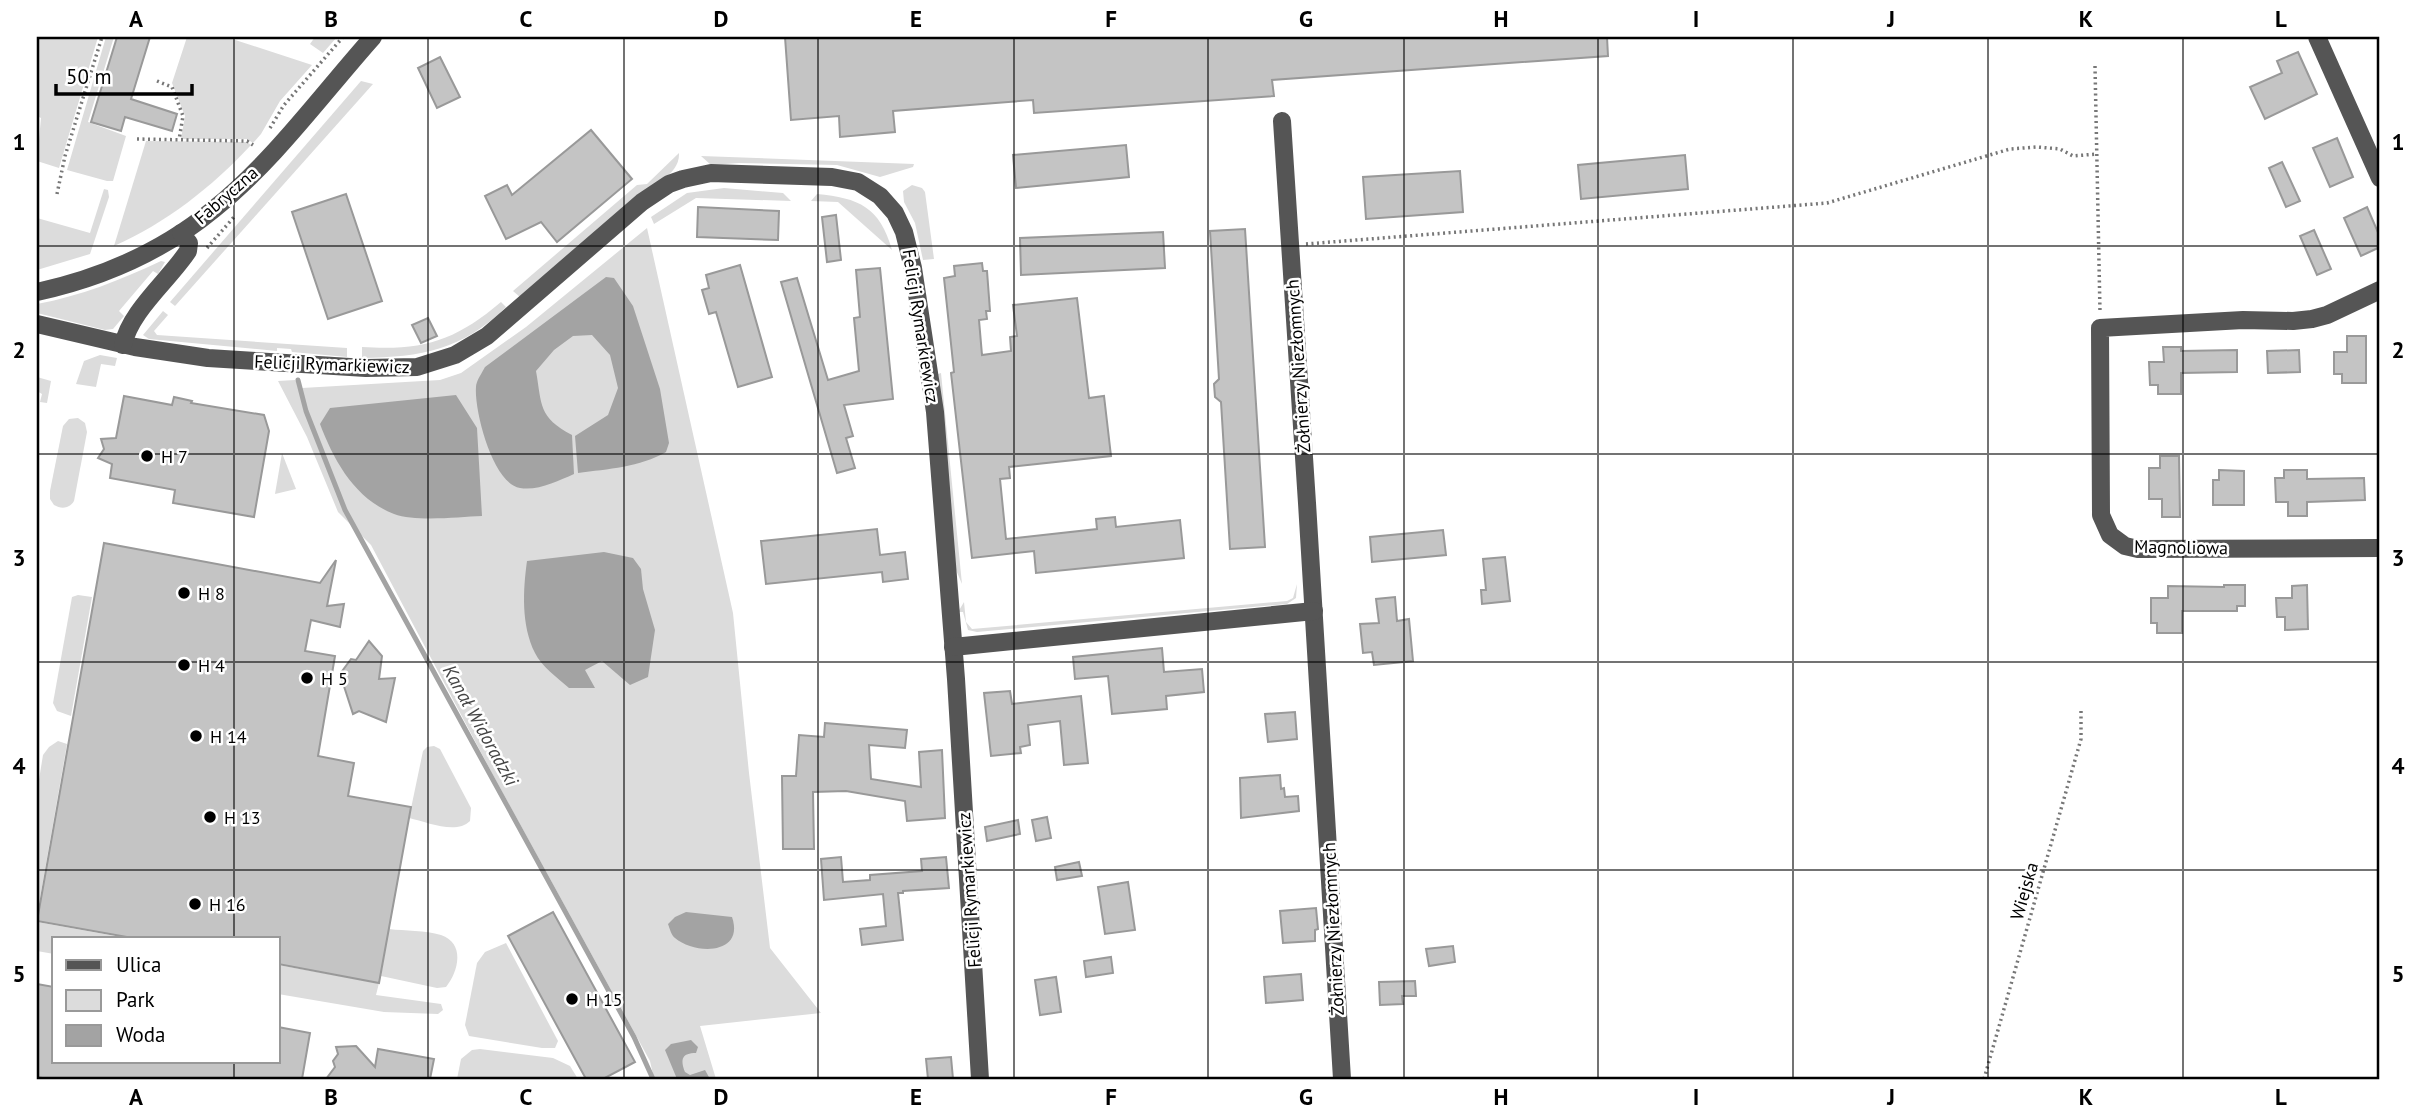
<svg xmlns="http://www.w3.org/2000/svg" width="2417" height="1116" viewBox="0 0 2417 1116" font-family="'PT Sans',sans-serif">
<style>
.green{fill:#dcdcdc}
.water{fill:#a3a3a3}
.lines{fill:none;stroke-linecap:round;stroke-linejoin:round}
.stream{stroke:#a3a3a3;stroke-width:5}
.building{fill:#c4c4c4;stroke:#999;stroke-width:2}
.path{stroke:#777;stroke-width:3.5;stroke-dasharray:2 3.5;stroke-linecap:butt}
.minor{stroke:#555;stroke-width:18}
.grid{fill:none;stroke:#000;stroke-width:2;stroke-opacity:0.55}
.poi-dot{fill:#000;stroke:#fff;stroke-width:2.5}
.labels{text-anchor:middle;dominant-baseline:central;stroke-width:5;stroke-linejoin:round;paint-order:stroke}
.street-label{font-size:18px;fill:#000;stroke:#fff}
.poi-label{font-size:18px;fill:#000;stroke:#fff;text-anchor:start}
.water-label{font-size:19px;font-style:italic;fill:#444;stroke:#fff}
.neatline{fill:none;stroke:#000;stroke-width:2.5}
.grid-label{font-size:23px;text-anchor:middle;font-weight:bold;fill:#000}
</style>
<rect width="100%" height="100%" fill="#fff"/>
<g class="green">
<polygon points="37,37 98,37 59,168 37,161 41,118 37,116"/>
<polygon points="106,37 114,37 88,122 126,136 113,181 107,181 67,170"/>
<polygon points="187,37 226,37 312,65 280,101 261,134 253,143 247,139 181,139 185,116 172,83"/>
<polygon points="315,37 337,37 323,53 310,44"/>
<polygon points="361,81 373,84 175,306 170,302"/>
<path d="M146 141 247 142 251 145C212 187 166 223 114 246Z"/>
<path d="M679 153C680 176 651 184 635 197L520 297 513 291 637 185 647 184Z"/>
<polygon points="701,156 914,164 913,167 880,177 837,165 739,163 711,165"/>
<polygon points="912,185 922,188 925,192 934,259 923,260 915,223 904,202 903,191"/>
<polygon points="724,188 783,193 791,201 696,198 654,224 651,217 687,193"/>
<polygon points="104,189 108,190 109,197 90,254 37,270 37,218 90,233"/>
<path d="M817 194C859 198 880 207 892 250L838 202 811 201Z"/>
<polygon points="647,228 733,613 749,773 770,948 821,1013 700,1026 716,1079 654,1079 650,1061 493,775 371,545 338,512 307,437 278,381 295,380 302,388 440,380 461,373 526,327"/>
<path d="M161 261 165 262 158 274 153 271 119 311 124 316 113 329 105 330 37 313V304C80 296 121 280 161 261Z"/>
<path d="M501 302 506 307C462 350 422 357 362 358V347C423 351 455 341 501 302Z"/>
<polygon points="163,311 168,315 154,331 157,335 347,348 347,357 292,352 291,349 277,348 277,351 149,339 143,335"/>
<polygon points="100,355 117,358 115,366 101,364 96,387 76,384 84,361"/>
<polygon points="941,373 962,584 956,570 938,374"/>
<polygon points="37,377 51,381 47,403 40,402 42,394 37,391"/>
<path d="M78 418 85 423 87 432 74 501C69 509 61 509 54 505L50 499V491L63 426 69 419Z"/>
<polygon points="282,453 296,489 275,494"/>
<polygon points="1297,584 1296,598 1287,604 977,632 968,630 963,612 958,612 964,602 966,622 972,629 1287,601 1293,598"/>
<polygon points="78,595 92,597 71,716 57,711 53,703 72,597"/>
<polygon points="58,741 67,744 37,915 37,792 43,755 49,747"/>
<path d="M434 746 440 749 471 808 470 821C456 835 427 822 409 818L423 751 427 747Z"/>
<polygon points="37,922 132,939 54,939 54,954 37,951"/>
<path d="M389 929C405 931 425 930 441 935 465 943 459 971 446 987L437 988 381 976Z"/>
<polygon points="506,943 558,1041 555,1048 542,1048 469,1036 465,1025 477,963 485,952"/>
<polygon points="278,965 379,983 376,995 441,1004 443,1010 438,1014 384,1012 278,994"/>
<polygon points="480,1049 553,1058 570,1066 578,1079 457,1079 461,1059 472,1050"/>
</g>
<g class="water">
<path d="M606 277 614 278 633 306 660 389 669 443 666 452C640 467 608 469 578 473L575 436 608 415 618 388 610 355 592 335 573 336 554 350 536 371C542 405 538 417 572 435L574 474C558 481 538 491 520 488 493 484 474 411 476 387 476 381 482 373 485 367Z"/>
<path d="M456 395 477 428 482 516C458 517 416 522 394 514 355 499 334 461 320 424L330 408Z"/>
<path d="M604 552 633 558 641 569 643 589 655 630 648 677 630 685 602 661 585 670 595 688H569C558 678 541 666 535 653 521 625 523 590 527 561Z"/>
<path d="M686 912 732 917C745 955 695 955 675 938 671 935 670 929 668 924L675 917Z"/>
<path d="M691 1040 698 1047 696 1053C682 1053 680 1059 685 1072L690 1075 705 1070 710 1079H677L665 1050 671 1044Z"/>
</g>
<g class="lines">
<polyline class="stream" points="298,380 306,411 345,510 634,1037 653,1079"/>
</g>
<g class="building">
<polygon points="117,37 150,37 131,99 177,114 172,131 125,117 121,131 91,122"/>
<polygon points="785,37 1607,37 1608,56 1272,80 1274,96 1034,113 1033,100 893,111 895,132 840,137 839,116 791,120"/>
<polygon points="2298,52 2317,94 2265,119 2250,87 2282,73 2277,61"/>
<polygon points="440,57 460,97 437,108 418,68"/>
<polygon points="591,130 632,179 557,242 541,222 506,239 485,196 507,185 512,195"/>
<polygon points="2337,138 2353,177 2330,187 2313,148"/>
<polygon points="1126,145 1129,177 1016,188 1013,155"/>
<polygon points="1685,155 1688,189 1581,199 1578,165"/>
<polygon points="2282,162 2300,201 2286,207 2269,168"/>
<polygon points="1460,171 1463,212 1366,219 1363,177"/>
<polygon points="346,194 382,301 328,319 292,212"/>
<polygon points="698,207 779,211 778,240 697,237"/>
<polygon points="2367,207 2380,237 2380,247 2361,256 2344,218"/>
<polygon points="836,215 841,260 827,262 822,217"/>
<polygon points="1245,229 1265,547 1230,549 1221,402 1215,397 1214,384 1219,379 1210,231"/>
<polygon points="2314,230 2331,269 2317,275 2300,236"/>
<polygon points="1163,232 1165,268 1021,275 1020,238"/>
<polygon points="982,263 983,271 987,271 990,311 986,311 987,319 979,320 982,355 1011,351 1010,337 1017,336 1013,305 1077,298 1089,398 1104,396 1111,456 1009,467 1010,478 1000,479 1006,539 1097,529 1096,519 1115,517 1116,527 1180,520 1184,558 1036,573 1034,551 972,558 951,373 954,372 944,278 955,276 954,266"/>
<polygon points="740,265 772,377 738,387 716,312 709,314 702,290 709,288 706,275"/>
<polygon points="880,268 893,399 844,405 853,436 846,438 855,468 837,473 781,282 797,278 828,380 859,371 854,318 860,317 856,270"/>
<polygon points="428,318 437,336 421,343 412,325"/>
<polygon points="2347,336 2366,336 2366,383 2342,383 2342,374 2334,374 2334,352 2347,352"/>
<polygon points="2163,347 2181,347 2181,351 2237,350 2237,372 2181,373 2181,394 2158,394 2158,385 2150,385 2149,362 2164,362"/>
<polygon points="2299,350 2300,372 2268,373 2267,351"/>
<polygon points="124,396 172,405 174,397 192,401 191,403 264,415 269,431 254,517 173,503 175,490 110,478 112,464 98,458 104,449 101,439 116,438"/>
<polygon points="2160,456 2179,456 2180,517 2162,517 2162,499 2149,499 2149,468 2160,468"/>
<polygon points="2219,470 2244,471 2244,505 2213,505 2213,480 2219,480"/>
<polygon points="2284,470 2307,470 2307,479 2364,478 2365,500 2307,502 2307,516 2288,516 2288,502 2276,502 2275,478 2284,478"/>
<polygon points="877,529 880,555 905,552 908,579 883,582 882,572 766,584 761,541"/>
<polygon points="1443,530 1446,555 1372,562 1370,537"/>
<polygon points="104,543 320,583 336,560 327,606 344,604 340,627 311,620 305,651 335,656 318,756 354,763 348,796 411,807 379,983 278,964 278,939 138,939 37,921"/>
<polygon points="1505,557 1510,601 1482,604 1481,590 1486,590 1483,559"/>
<polygon points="2224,585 2245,585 2245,606 2237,606 2237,611 2182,611 2182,633 2157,633 2157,623 2151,623 2151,598 2168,598 2168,586 2224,587"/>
<polygon points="2307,585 2308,629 2285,630 2285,617 2277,617 2276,598 2292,598 2292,586"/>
<polygon points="1395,597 1397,621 1409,619 1413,661 1374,665 1372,652 1363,653 1360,624 1379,623 1376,599"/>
<polygon points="369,641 382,656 379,679 395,678 386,722 359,711 353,714 340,674 351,659 356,660"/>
<polygon points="1162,648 1164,672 1202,669 1204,692 1166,696 1167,709 1112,714 1108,676 1075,679 1073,657"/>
<polygon points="1010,691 1012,704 1081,696 1088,763 1064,765 1060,721 1028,725 1030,745 1020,747 1021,753 991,756 984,693"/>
<polygon points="1295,712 1297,739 1268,742 1265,714"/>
<polygon points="825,723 907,730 905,748 869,745 871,779 921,787 919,752 942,750 945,818 907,821 905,801 846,791 813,792 814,849 783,849 782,776 796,776 799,735 824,737"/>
<polygon points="1280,775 1281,789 1284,788 1285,797 1298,796 1299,811 1241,818 1240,778"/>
<polygon points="1047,817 1051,838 1036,841 1032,820"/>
<polygon points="1018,820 1020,834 987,841 985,827"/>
<polygon points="841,857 843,882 870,880 870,875 922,871 921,859 946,857 949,888 903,891 903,893 898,893 903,940 862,945 860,929 886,926 883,894 824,900 821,859"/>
<polygon points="1079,862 1082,876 1057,880 1055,867"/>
<polygon points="1128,882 1135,930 1105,934 1098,887"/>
<polygon points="1316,908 1318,929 1315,930 1315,941 1283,943 1280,911"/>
<polygon points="553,912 635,1062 603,1079 586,1079 508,936"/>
<polygon points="1453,946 1455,962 1429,966 1426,949"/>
<polygon points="1111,957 1113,973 1086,977 1084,961"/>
<polygon points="1301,974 1303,1000 1266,1003 1264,977"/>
<polygon points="1056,977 1061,1012 1040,1015 1035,980"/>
<polygon points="1415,981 1416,996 1402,996 1403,1004 1380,1005 1379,982"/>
<polygon points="37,984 54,987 54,1062 278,1062 278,1027 310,1033 302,1079 48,1079 37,1077"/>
<polygon points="356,1046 375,1067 378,1049 434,1059 430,1079 326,1079 335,1067 333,1061 338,1054 336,1047"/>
<polygon points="951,1057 953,1079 928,1079 926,1059"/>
</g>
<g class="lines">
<g class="path">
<polyline points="2095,66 2100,312"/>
<polyline points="157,81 172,87 183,116 179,140"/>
<polyline points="270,128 284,105 343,37"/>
<polyline points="137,139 247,141 253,145"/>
<polyline points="57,194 65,156 102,37"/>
<polyline points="1306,244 1827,203 2010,149 2037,147 2060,149 2073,156 2097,154"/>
<polyline points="207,248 234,217"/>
<polyline points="1984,1079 2081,739 2081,709"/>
</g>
<g class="minor">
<polyline points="2317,37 2380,178"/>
<polyline points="1282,121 1307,503 1342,1079"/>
<polyline points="2380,290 2327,315 2312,319 2293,321 2243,320 2100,328 2101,515 2110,535 2125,546 2138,549 2380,548"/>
<path d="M37 292C101 278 163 251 214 209 273 162 323 93 373 37"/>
<polyline points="37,324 135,347 208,358 366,368 417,367 455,355 487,336 642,202 669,184 683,179 711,173 832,177 858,182 880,196 895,213 904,232 913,268 935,412 956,679 980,1079"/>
<path d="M123 345C130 311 169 280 188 251L189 243 181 233"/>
<polyline points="953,647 1314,611"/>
</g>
</g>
<path class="grid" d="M234 37V939M428 37V1079M624 37V1079M818 37V1079M1014 37V1079M1208 37V1079M1404 37V1079M1598 37V1079M1793 37V1079M1988 37V1079M2183 37V1079M37 246H2380M37 454H2380M37 662H2380M37 870H2380M234 1062V1079"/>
<g class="poi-dot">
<circle cx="147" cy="456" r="7"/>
<circle cx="184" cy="593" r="7"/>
<circle cx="184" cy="665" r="7"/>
<circle cx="307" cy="678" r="7"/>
<circle cx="196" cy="736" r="7"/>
<circle cx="210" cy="817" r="7"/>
<circle cx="195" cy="904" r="7"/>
<circle cx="572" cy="999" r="7"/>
</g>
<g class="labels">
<g class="street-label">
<text transform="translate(226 195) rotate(-41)">Fabryczna</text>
<text transform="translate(921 326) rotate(81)">Felicji Rymarkiewicz</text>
<text transform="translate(332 364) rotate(2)">Felicji Rymarkiewicz</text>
<text transform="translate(1298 366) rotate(-94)">Żołnierzy Niezłomnych</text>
<text transform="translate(2181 547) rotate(1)">Magnoliowa</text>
<text transform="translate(969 890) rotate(-94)">Felicji Rymarkiewicz</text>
<text transform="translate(2024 891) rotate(-74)">Wiejska</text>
<text transform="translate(1333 929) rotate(-93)">Żołnierzy Niezłomnych</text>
</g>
<g class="poi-label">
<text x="161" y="456">H 7</text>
<text x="198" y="593">H 8</text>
<text x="198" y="665">H 4</text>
<text x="321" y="678">H 5</text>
<text x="210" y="736">H 14</text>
<text x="224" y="817">H 13</text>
<text x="209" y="904">H 16</text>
<text x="586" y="999">H 15</text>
</g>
<g class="water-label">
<text transform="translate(481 725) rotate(61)">Kanał Widoradzki</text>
</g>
</g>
<rect width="2417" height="1116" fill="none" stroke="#ffffff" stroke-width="77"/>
<rect x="52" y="937" width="228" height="126" fill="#ffffff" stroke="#999999" stroke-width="2"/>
<rect x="66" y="960" width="35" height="10" fill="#555555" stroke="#999999" stroke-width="2"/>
<text x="116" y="972" font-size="21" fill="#000000">Ulica</text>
<rect x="66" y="990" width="35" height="21" fill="#dcdcdc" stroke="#999999" stroke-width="2"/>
<text x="116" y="1007" font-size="21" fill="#000000">Park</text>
<rect x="66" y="1025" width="35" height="21" fill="#a3a3a3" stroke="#999999" stroke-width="2"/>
<text x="116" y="1042" font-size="21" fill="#000000">Woda</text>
<path d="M56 84v10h136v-10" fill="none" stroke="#000000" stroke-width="3.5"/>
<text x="66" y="84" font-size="21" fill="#000000" stroke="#ffffff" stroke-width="5" paint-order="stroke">50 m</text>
<rect x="38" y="38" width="2340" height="1040" class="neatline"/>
<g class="grid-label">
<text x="136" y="27">A</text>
<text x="331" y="27">B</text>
<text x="526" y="27">C</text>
<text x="721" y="27">D</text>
<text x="916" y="27">E</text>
<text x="1111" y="27">F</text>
<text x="1306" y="27">G</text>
<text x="1501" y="27">H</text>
<text x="1696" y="27">I</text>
<text x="1891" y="27">J</text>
<text x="2086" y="27">K</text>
<text x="2281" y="27">L</text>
<text x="19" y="150">1</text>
<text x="2398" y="150">1</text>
<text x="19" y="358">2</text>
<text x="2398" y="358">2</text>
<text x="19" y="566">3</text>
<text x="2398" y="566">3</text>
<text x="19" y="774">4</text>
<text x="2398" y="774">4</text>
<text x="19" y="982">5</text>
<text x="2398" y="982">5</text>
<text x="136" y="1105">A</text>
<text x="331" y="1105">B</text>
<text x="526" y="1105">C</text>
<text x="721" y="1105">D</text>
<text x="916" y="1105">E</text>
<text x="1111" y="1105">F</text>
<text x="1306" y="1105">G</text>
<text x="1501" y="1105">H</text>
<text x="1696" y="1105">I</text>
<text x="1891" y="1105">J</text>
<text x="2086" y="1105">K</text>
<text x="2281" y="1105">L</text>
</g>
</svg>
